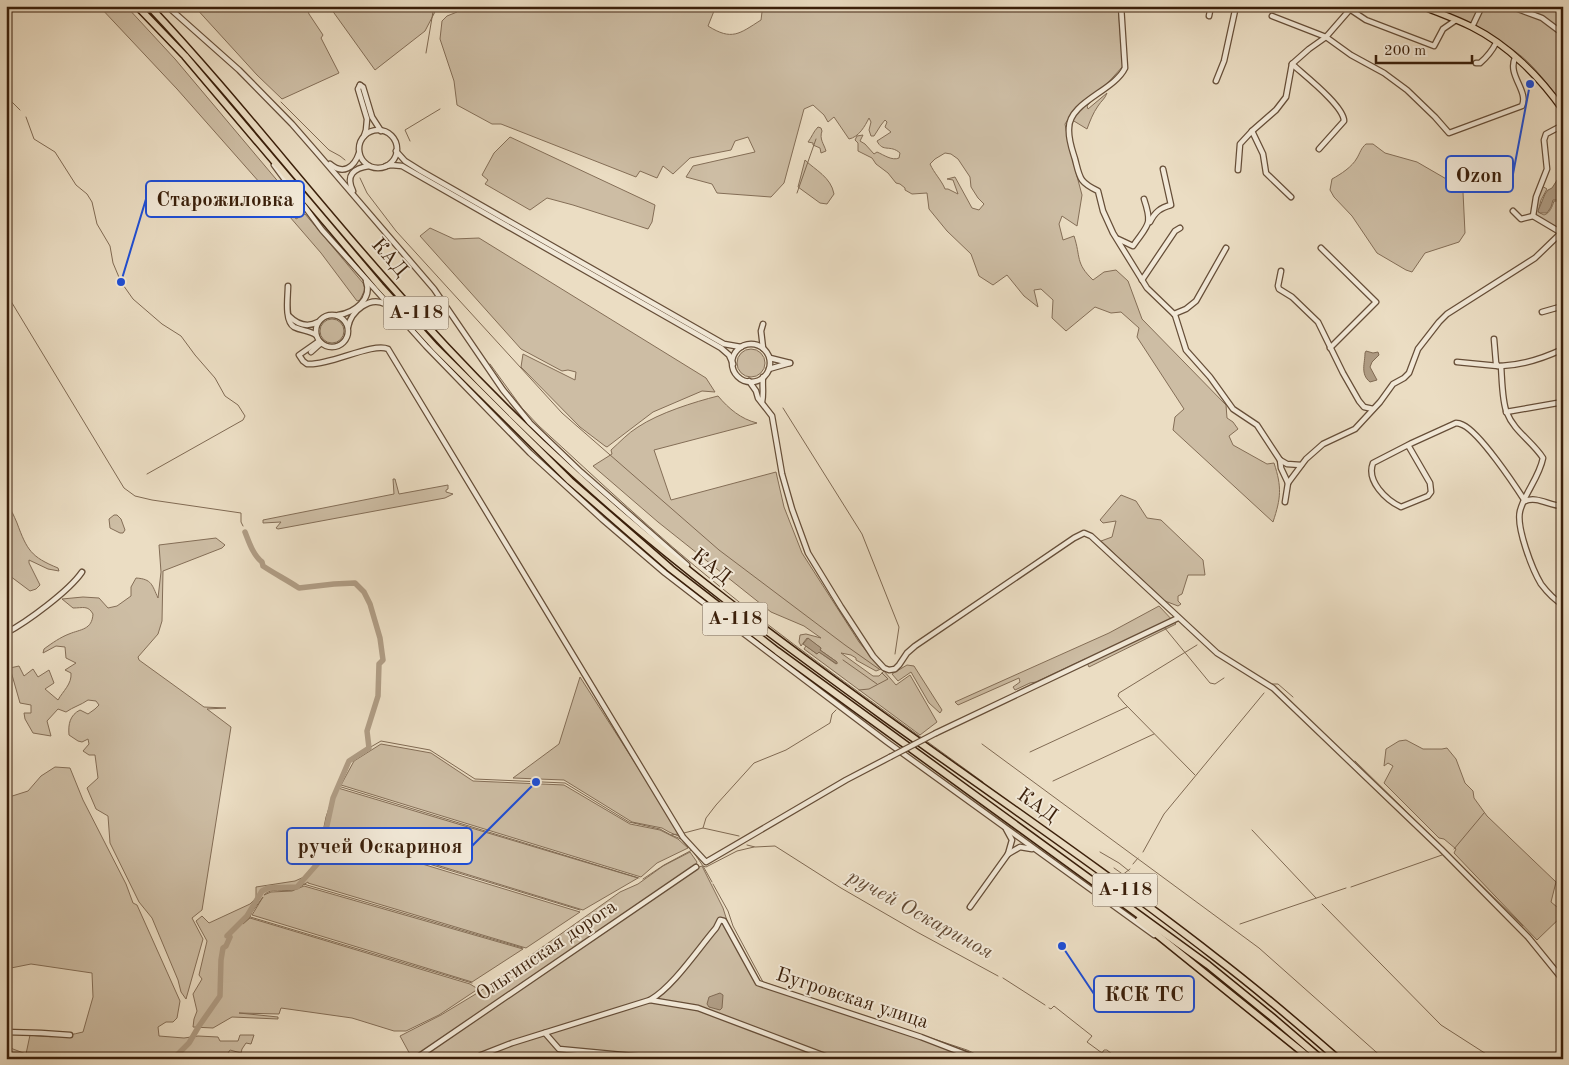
<svg xmlns="http://www.w3.org/2000/svg" width="1569" height="1065" viewBox="0 0 1569 1065" font-family="'Old Standard TT',serif">
<style>
.green{fill:#cdbda4;stroke:#846e57;fill-rule:evenodd}
.water{fill:#af9c84;stroke:#806a53}
.lines{fill:none;stroke-linecap:round;stroke-linejoin:round}
.stream{stroke:#806a53;stroke-width:1}
.river{stroke:#af9c84;stroke-width:5.5}
.minor-casing{stroke:#664e38;stroke-width:7}
.major-casing{stroke:#3a1f0a;stroke-width:8}
.highway-casing{stroke:#3a1f0a;stroke-width:9}
.minor{stroke:#f2e9d8;stroke-width:4.5}
.major{stroke:#ebddc3;stroke-width:5.5}
.highway{stroke:#ebddc3;stroke-width:6}
.minor-bridge-casing{stroke:#664e38;stroke-width:7;stroke-linecap:butt}
.minor-bridge{stroke:#f2e9d8;stroke-width:4.5}
.labels{text-anchor:middle;dominant-baseline:central;stroke-width:4;stroke-linejoin:round;paint-order:stroke}
.shield{fill:#f2e9d8;stroke:#715c48;stroke-width:1}
.shield-label{font-size:19px;font-weight:bold;fill:#3a1f0a}
.street-label{font-size:20px;fill:#3a1f0a;stroke:#f2e9d8}
.water-label{font-size:21px;font-style:italic;fill:#634b35;stroke:#f2e9d8}
.leader{fill:none;stroke:#1d4ed8;stroke-width:2}
.callout-dot{fill:#1d4ed8;stroke:#f2e9d8;stroke-width:2}
.callout{fill:#f2e9d8;stroke:#1d4ed8;stroke-width:2}
.callout-label{font-size:21px;text-anchor:middle;font-weight:bold;fill:#3a1f0a}
</style>
<rect width="100%" height="100%" fill="#ebddc3"/>
<filter id="stains"><feTurbulence type="fractalNoise" baseFrequency=".004" numOctaves="4"/><feColorMatrix values="0 0 0 0 .2 0 0 0 0 .09 0 0 0 0 .02 0 0 0 .5 -.17"/></filter>
<radialGradient id="worn" r=".72"><stop offset=".6" stop-color="#630" stop-opacity="0"/><stop offset="1" stop-color="#630" stop-opacity=".3"/></radialGradient>
<g class="green">
<polygon points="99,6 126,6 175,59 302,210 302,212 297,210 293,214 296,219 305,214 363,283 365,289 360,300 357,301 321,253 283,209 177,89"/>
<polygon points="194,6 306,6 309,14 323,35 321,38 339,73 282,99 257,75"/>
<polygon points="329,6 438,6 425,31 375,70"/>
<path d="M458 6H716L708 26C732 41 739 34 761 20L762 12 770 6H1118L1123 66 1087 106 1088 109 1107 93C1105 99 1101 101 1098 106 1093 113 1090 121 1087 129L1069 118 1065 124 1071 154 1082 195 1077 226 1062 216 1059 224 1063 240 1074 236C1081 257 1075 263 1093 280L1104 272 1116 270 1128 281 1142 319 1226 405 1227 418 1233 422 1238 429 1229 436 1233 445 1267 464 1274 463C1282 487 1281 498 1273 522L1173 430 1175 417 1184 409 1137 337 1139 328 1121 312 1111 313 1095 307 1066 331 1052 318 1053 300 1041 289 1034 290 1038 307 1024 296 1007 275 993 285 979 276 971 254 947 231 929 209 927 193 912 194 905 190V188L900 184 896 183 888 173 876 164 872 158 858 151V143L855 140 857 136 863 135 860 141 865 144 874 154 877 152C884 155 892 161 899 158L900 153C890 144 883 153 877 141L891 132 885 127 887 122 885 120 881 125 874 136H871L869 130 871 122 869 118C865 126 859 137 849 139L834 117 828 122 824 115 813 105 804 109 784 183 771 197 717 193 712 184 686 177 693 166 755 152 748 137 735 141 731 150 690 158 673 174 663 166 657 178 640 171 636 177 501 124H492L457 105 454 81 440 39 442 21 447 16 457 12ZM945 153 951 154 958 159 970 177 971 187 978 198 984 204 979 210 972 208 955 177 947 179 953 180 958 194 948 189H945C942 181 934 173 930 164L935 159Z"/>
<path d="M1425 6H1563V104C1549 86 1534 65 1516 52 1487 31 1457 19 1425 6Z"/>
<path d="M818 127 821 128 822 131C819 139 824 144 826 151L821 153 820 148 813 145V143L808 142C812 137 813 132 818 127Z"/>
<polygon points="510,137 655,205 652,222 648,229 573,205 547,198 530,210 485,184 488,180 482,175 494,153"/>
<path d="M1366 144H1373L1385 153 1417 162 1455 184 1463 192 1465 233 1459 242 1425 253 1412 272 1406 270 1377 253 1352 216 1334 197 1330 190 1332 179C1341 174 1352 167 1357 158 1360 153 1361 148 1366 144Z"/>
<path d="M805 160C815 170 831 177 834 194L827 204 820 203 798 187Z"/>
<path d="M1542 186 1547 189 1541 200 1538 212 1544 215C1550 213 1552 207 1554 201H1558L1563 204 1561 228H1558L1534 214 1536 202Z"/>
<polygon points="430,228 454,239 479,238 706,378 715,392 702,391 653,412 607,447 605,446 580,427 521,367 523,354 575,380 576,372 568,370 562,371 521,349 420,236"/>
<circle cx="332" cy="331" r="12"/>
<circle cx="751" cy="363" r="14"/>
<path d="M718 396C729 409 741 419 757 423L654 450 671 500 776 472 784 507 802 553 859 642 881 669 876 671 856 660V658L851 655 841 653 873 676H879L884 671 896 685 910 675 937 722 920 735 804 649 806 646 817 654 819 652 836 664 837 662 820 650 821 648 807 638 801 646 799 642 800 635 806 634 821 638 804 626 771 612 658 522 593 466 612 454 611 450C620 442 628 433 638 427 659 413 694 402 718 396Z"/>
<polygon points="393,479 395,479 399,494 448,485 448,489 446,490 446,492 453,494 445,498 278,529 276,528 281,522 263,523 263,520 394,494"/>
<polygon points="1121,495 1136,501 1147,518 1161,520 1203,560 1205,575 1188,575 1182,594 1178,596 1178,601 1181,604 1178,606 1165,601 1101,541 1112,537 1116,521 1103,523 1100,520"/>
<path d="M6 502C11 509 14 516 17 523 27 550 31 557 58 568L59 571 48 569 29 560V563L40 585 36 589 30 591 6 573Z"/>
<polygon points="114,515 117,515 121,519 125,530 123,533 120,533 110,528 109,519"/>
<path d="M216 538 225 545 222 548 163 571 162 621 158 634 138 657 139 660 204 707 226 708 207 709 231 727 202 910 192 918 203 939 186 999 181 992 178 980 152 918 139 902 110 843 108 816 96 809 87 788 98 778 95 755H89L83 751 89 744 88 739 82 742 78 741 69 735C68 724 70 715 80 710L88 714 95 709 99 705 96 701 88 700C81 705 73 707 66 712L58 709 47 721 51 736 33 733 25 719 24 713H31V705L20 703 10 668 19 666 24 676 33 669 38 677 49 670 54 683 45 689 58 700C63 691 72 684 71 673L65 670 76 663 66 658 65 647 56 646 43 653 44 649C52 643 61 637 69 634 81 629 92 630 93 614 88 605 83 608 73 608L62 599 83 597 99 598 108 608 117 606 131 596V587L136 578C152 579 152 585 158 598L161 572 159 545Z"/>
<polygon points="1159,606 1176,624 1089,667 1085,659 1036,682 1030,683 1015,690 1013,687 1020,682 1019,678 958,705 955,702 1109,633"/>
<polygon points="907,665 914,666 942,710 940,713 929,703 911,672 898,681 892,674"/>
<polygon points="580,677 683,838 669,832 662,828 632,822 564,780 513,778 559,744"/>
<polygon points="1406,740 1423,749 1442,749 1447,748 1456,759 1465,783 1473,791 1474,798 1487,816 1556,882 1551,902 1563,912 1563,915 1537,940 1454,853 1456,849 1444,839 1439,838 1384,783 1393,766 1388,763 1384,766 1386,749 1399,741"/>
<polygon points="381,744 431,753 473,781 564,785 630,824 660,830 678,839 688,848 657,863 641,877 341,785 354,761"/>
<path d="M55 767 70 768 83 800 126 884 133 903 137 905 180 1001 177 1018 173 1022H166L158 1027 159 1036 184 1038 198 1036 218 1037 220 1041H238L240 1035H254L251 1044 246 1043 242 1049 241 1053 230 1050 224 1059H6V1043L13 1049 26 1054 30 1035C51 1038 62 1037 83 1032L93 997 92 973 31 964 6 969V798L28 791 41 776Z"/>
<path d="M341 778 338 788 638 878 583 910 326 831 324 850 327 835 580 912 526 948 308 883V882C304 884 298 889 293 890 282 892 272 887 264 895L271 892 292 891 304 886 523 949 472 982 252 915 263 897 252 912 250 917 243 924 250 918 470 984 478 989 439 1015 406 1031H394L352 1018 281 1008 279 1014 239 1013 278 1017V1019L232 1017 213 1028 193 1027 194 1019 197 1011 193 994 202 979 199 975 207 941 196 921 202 916 209 923 250 904 256 898V887L295 881 304 877 317 861 326 817 332 799Z"/>
<polygon points="690,852 697,862 695,866 696,868 702,866 723,908 729,927 759,982 967,1051 982,1059 411,1059 412,1058 400,1036 441,1015 479,992 620,892 638,884 663,866"/>
</g>
<g class="water">
<polygon points="1563,174 1563,202 1558,200 1553,200 1551,207 1547,213 1540,213 1538,211 1545,194 1548,190 1552,188 1559,177"/>
<path d="M1366 351 1373 353 1378 352 1379 355 1372 362 1370 367 1377 380 1370 382C1360 374 1365 363 1365 353Z"/>
<polygon points="808,638 821,648 820,650 837,662 837,664 819,652 817,654 803,644"/>
<polygon points="720,993 723,995 722,1008 720,1010 709,1007 707,1004 709,997"/>
</g>
<g class="lines">
<g class="stream">
<polyline points="426,53 434,6"/>
<polyline points="6,96 20,110"/>
<polyline points="281,102 329,150 340,156 345,160"/>
<polyline points="26,117 34,139 55,152 76,185 87,194 92,202 97,224 110,246 113,263 121,282 133,299 162,324 181,336 195,355 215,378 225,396 238,405 245,416 243,420 147,474"/>
<polyline points="410,141 405,130 440,109"/>
<polyline points="360,178 367,193 396,231 562,413 719,550 845,645 879,669"/>
<polyline points="797,193 816,139"/>
<polyline points="6,293 124,488 135,496 152,500 241,513 241,522 243,526"/>
<path d="M490 364 522 408 539 426C598 480 656 535 718 585 784 639 853 688 922 738"/>
<polyline points="783,408 862,534 899,627 895,654"/>
<polyline points="1164,627 1210,683 1215,684 1224,678"/>
<polyline points="843,660 877,684"/>
<polyline points="1272,684 1278,684 1293,697"/>
<polyline points="859,690 869,689 888,679 882,673"/>
<polyline points="925,740 983,782"/>
<polyline points="982,744 1259,948 1384,1059"/>
<polyline points="369,748 381,741 430,750 475,779 565,783 629,822 660,829 671,835"/>
<polyline points="1030,752 1127,707"/>
<polyline points="1355,761 1523,926"/>
<polyline points="1195,775 1124,703 1118,696 1119,693 1197,645"/>
<polyline points="1053,781 1154,734"/>
<polyline points="338,786 639,878"/>
<polyline points="703,828 706,818 716,805 754,763 786,750 830,723 832,714 836,710"/>
<polyline points="1252,830 1316,898"/>
<polyline points="324,832 580,910"/>
<polyline points="684,833 703,828 739,836"/>
<polyline points="678,834 671,835 681,839 689,848"/>
<polyline points="747,845 755,847 775,846 841,888 917,932 998,976"/>
<polyline points="1454,849 1484,813"/>
<polyline points="1100,852 1119,863 1129,871"/>
<polyline points="1143,852 1164,814 1264,693"/>
<polyline points="1133,864 1138,858"/>
<polyline points="1114,868 1135,883"/>
<polyline points="643,879 664,865 692,850 703,866"/>
<polyline points="1117,879 1130,869"/>
<polyline points="712,882 703,866 706,867 737,851 754,847"/>
<polyline points="300,883 523,948"/>
<polyline points="713,884 728,911 733,926 763,982 810,998"/>
<polyline points="1351,887 1442,855"/>
<polyline points="1322,904 1441,1025 1494,1059"/>
<polyline points="247,916 472,983"/>
<polyline points="1240,924 1346,888"/>
<polyline points="1003,978 1045,1005"/>
<polyline points="1049,1008 1051,1009 1054,1006 1092,1036 1087,1042 1102,1053 1104,1050 1107,1050 1118,1059"/>
<polyline points="928,1037 967,1050 986,1059"/>
</g>
<path class="river" d="M176 1059 177 1055 189 1043 199 1026 220 996 221 960 223 948 226 946 230 937 227 936 247 916 262 891 268 888 297 887 319 862 333 798 349 761 369 748 367 731 378 696 379 664 383 660 380 638 370 604 364 592 355 583 334 584 299 588C287 580 275 574 263 566L262 562C253 555 249 542 245 532"/>
<defs>
<g id="minor">
<polyline points="167,6 239,70 292,124 319,155 434,289 503,390 530,423 581,472 687,565"/>
<path d="M1121 6 1125 68C1114 91 1069 102 1069 128 1068 139 1072 149 1075 159 1080 178 1079 182 1098 191L1103 211 1113 233 1147 288 1175 315 1186 350 1210 377 1233 409 1257 425 1280 460 1287 464 1301 465"/>
<polyline points="1510,6 1542,18 1558,30"/>
<polyline points="1351,10 1366,20 1434,46 1443,29 1456,20"/>
<polyline points="1209,16 1211,6"/>
<path d="M1272 16 1326 37 1351 55 1384 73 1407 90 1435 117 1449 133 1522 106C1529 91 1507 75 1515 58"/>
<polyline points="1472,27 1482,6"/>
<path d="M1476 63H1480C1487 57 1492 51 1496 43"/>
<path d="M1292 64C1304 75 1344 106 1344 121L1319 149"/>
<polyline points="1216,81 1224,61 1236,6"/>
<polyline points="360,85 358,89 367,119 366,130 364,136"/>
<polyline points="360,85 363,87 372,117 381,131"/>
<circle cx="378" cy="149" r="19"/>
<polyline points="1252,131 1263,154 1266,173 1291,197"/>
<polyline points="396,151 405,161 421,171 724,344 741,347"/>
<path d="M330 164C343 175 354 168 359 153"/>
<polyline points="274,165 322,230 426,346 530,453 602,519 665,573 731,624 887,742 1154,935"/>
<polyline points="386,166 391,165 402,166 721,348 729,355 733,364"/>
<polyline points="1238,170 1240,144 1252,131 1276,110 1286,97 1292,64 1309,49 1326,37 1353,6"/>
<path d="M353 191C345 175 354 168 369 166"/>
<polyline points="1513,211 1521,219 1533,216 1560,232"/>
<polyline points="1533,216 1536,197 1547,169 1544,140 1546,134 1563,125"/>
<path d="M1150 222C1155 212 1160 208 1171 205L1163 169"/>
<path d="M1118 239 1133 246C1148 224 1153 226 1144 199"/>
<polyline points="1321,248 1376,302 1330,348"/>
<polyline points="1281,271 1278,286 1279,289 1292,297 1318,322 1343,373 1359,401 1364,407 1373,409"/>
<polyline points="1142,280 1175,231 1180,228"/>
<path d="M288 286C288 296 284 321 294 327 302 331 309 330 316 335"/>
<polyline points="1542,312 1563,306"/>
<polyline points="1174,314 1186,309 1196,301 1226,248"/>
<circle cx="332" cy="331" r="16"/>
<path d="M338 315C354 313 373 299 366 281"/>
<path d="M289 316C297 324 307 328 318 322"/>
<polyline points="763,324 761,331 763,348"/>
<path d="M348 327C351 311 370 296 385 304"/>
<path d="M1494 339 1496 363 1498 366H1501C1502 378 1502 402 1507 413 1514 431 1533 442 1543 458 1539 478 1525 492 1520 511 1516 527 1532 569 1541 584 1547 592 1555 600 1563 605"/>
<path d="M319 341 299 355 303 361 307 364C329 366 373 342 388 349L683 837 706 862 846 780 890 757"/>
<circle cx="751" cy="363" r="19"/>
<polyline points="311,352 321,343"/>
<polyline points="770,358 790,363"/>
<polyline points="1457,362 1498,366"/>
<path d="M1501 366C1523 365 1542 359 1563 349"/>
<polyline points="769,369 790,363"/>
<polyline points="749,381 756,391 758,398 772,416 782,474 792,509 808,553 841,607 873,656 884,668 889,670 895,669 899,665 907,653 915,646 1074,538 1084,533 1091,536 1217,653 1273,688 1441,849 1528,937 1563,980"/>
<path d="M762 402C764 394 762 385 763 377"/>
<polyline points="1506,412 1563,402"/>
<path d="M1408 445 1430 483 1431 492 1428 496 1401 507C1386 500 1366 481 1373 463L1408 445 1412 443 1456 423C1458 423 1461 424 1463 425 1480 433 1514 484 1525 501"/>
<polyline points="1280,460 1281,468 1288,483"/>
<path d="M1525 501C1538 496 1549 506 1563 506"/>
<polyline points="1285,502 1288,483 1306,459 1323,444 1355,429 1380,402 1393,384 1404,378 1409,373 1418,349 1439,322 1447,314 1535,258 1563,231"/>
<path d="M6 633C27 622 69 591 82 572"/>
<polyline points="936,733 1178,618"/>
<polyline points="1008,854 1020,847 1032,849"/>
<polyline points="970,907 1008,854 1012,840 1006,829"/>
<polyline points="650,1000 698,1008 833,1059"/>
<polyline points="6,1032 41,1033 70,1035"/>
<polyline points="545,1033 559,1049 665,1059"/>
<polyline points="415,1059 696,867"/>
<path d="M476 1059 481 1055 512 1043 650 1000C673 987 698 949 716 928L720 920 724 921 758 983 921 1037 978 1059"/>
</g>
<path id="major" d="M1422 6C1439 13 1456 19 1472 27 1508 45 1540 77 1563 110"/>
<g id="highway">
<polyline points="137,6 185,56 380,286 435,347 570,481 671,569 777,651 1208,965 1272,1017 1321,1059"/>
<path d="M149 6C232 94 305 189 385 279 444 347 508 413 575 474 672 563 778 640 884 717 994 796 1107 873 1215 957 1257 989 1298 1024 1338 1059"/>
<polyline points="1139,920 1311,1059"/>
</g>
</defs>
<use href="#minor" class="minor-casing"/>
<use href="#major" class="major-casing"/>
<use href="#highway" class="highway-casing"/>
<use href="#minor" class="minor"/>
<use href="#major" class="major"/>
<use href="#highway" class="highway"/>
<defs>
<polyline id="minor-bridge" points="890,757 936,733"/>
</defs>
<use href="#minor-bridge" class="minor-bridge-casing"/>
<use href="#minor-bridge" class="minor-bridge"/>
</g>
<g class="labels">
<g class="shield">
<rect x="383.5" y="296.5" width="65" height="33" rx="4"/>
<rect x="702.5" y="602.5" width="65" height="33" rx="4"/>
<rect x="1092.5" y="873.5" width="65" height="33" rx="4"/>
</g>
<g class="shield-label">
<text x="416" y="313">А-118</text>
<text x="735" y="619">А-118</text>
<text x="1125" y="890">А-118</text>
</g>
<g class="street-label">
<text transform="translate(389 258) rotate(49)">КАД</text>
<text transform="translate(711 567) rotate(38)">КАД</text>
<text transform="translate(1037 806) rotate(35)">КАД</text>
<text transform="translate(547 951) rotate(-34)">Ольгинская дорога</text>
<text transform="translate(852 999) rotate(18)">Бугровская улица</text>
</g>
<g class="water-label">
<text transform="translate(920 915) rotate(29)">ручей Оскариноя</text>
</g>
</g>
<path class="leader" d="M1530 84L1513 174M121 282L146 199M536 782L472 846M1062 946L1094 994"/>
<g class="callout-dot">
<circle cx="1530" cy="84" r="5"/>
<circle cx="121" cy="282" r="5"/>
<circle cx="536" cy="782" r="5"/>
<circle cx="1062" cy="946" r="5"/>
</g>
<g class="callout">
<rect x="1446" y="156" width="67" height="36" rx="5"/>
<rect x="146" y="181" width="158" height="36" rx="5"/>
<rect x="287" y="828" width="185" height="36" rx="5"/>
<rect x="1094" y="976" width="100" height="36" rx="5"/>
</g>
<g class="callout-label">
<text x="1479" y="182">Ozon</text>
<text x="225" y="206">Старожиловка</text>
<text x="380" y="853">ручей Оскариноя</text>
<text x="1144" y="1001">КСК ТС</text>
</g>
<rect width="1569" height="1065" fill="none" stroke="#ebddc3" stroke-width="25"/>
<rect x="8" y="8" width="1554" height="1050" fill="none" stroke="#3a1f0a" stroke-width="2.5"/>
<rect x="12" y="12" width="1544" height="1040" fill="none" stroke="#3a1f0a"/>
<path d="M1376 55v8h96v-8" fill="none" stroke="#3a1f0a" stroke-width="2.5"/>
<text x="1384" y="55" font-size="15" fill="#3a1f0a" stroke="#f2e9d8" stroke-width="4" paint-order="stroke">200 m</text>
<rect width="100%" height="100%" filter="url(#stains)"/>
<rect width="100%" height="100%" fill="url(#worn)"/>
</svg>
